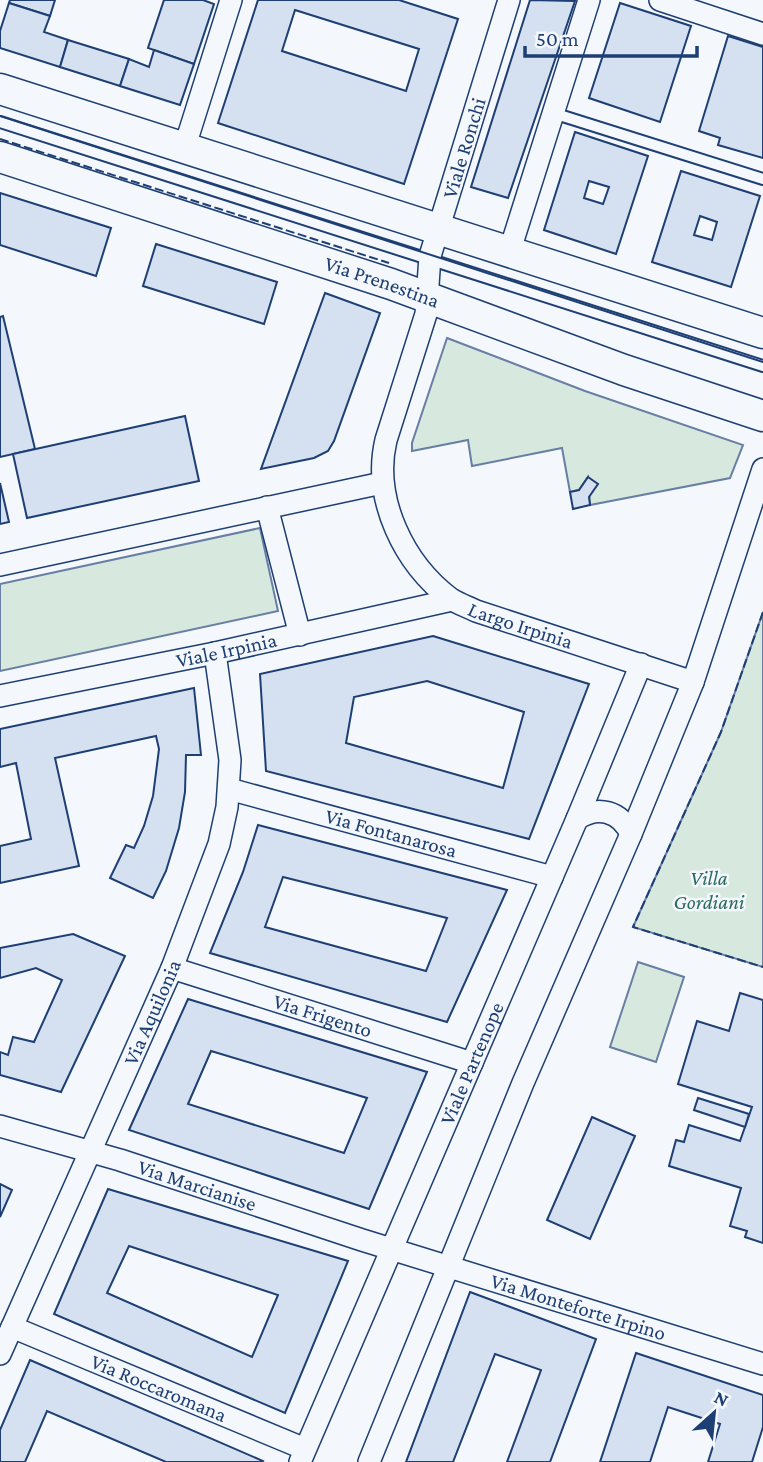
<svg xmlns="http://www.w3.org/2000/svg" width="763" height="1462" viewBox="0 0 763 1462" font-family="'Crimson Pro',serif">
<style>
.green{fill:#d7e8df;stroke:#687fa3;stroke-width:2}
.building{fill:#d5e0f0;stroke:#1d3f73;stroke-width:2;fill-rule:evenodd}
.lines{fill:none;stroke-linecap:round;stroke-linejoin:round}
.service-casing{stroke:#1d3f73;stroke-width:14}
.minor-casing{stroke:#1d3f73;stroke-width:24}
.secondary-casing{stroke:#1d3f73;stroke-width:33}
.service{stroke:#f4f7fb;stroke-width:10}
.minor{stroke:#f4f7fb;stroke-width:21}
.secondary{stroke:#f4f7fb;stroke-width:30}
.tram{stroke:#1d3f73;stroke-width:2}
.fence{stroke:#1d3f73;stroke-width:2;stroke-dasharray:9 3.5;stroke-linecap:butt}
.labels{text-anchor:middle;dominant-baseline:central;stroke-width:5;stroke-linejoin:round;paint-order:stroke}
.street-label{font-size:21px;fill:#1d3f73;stroke:#f4f7fb}
.park-label{font-size:21px;font-style:italic;fill:#2c6c60;stroke:#f4f7fb}
</style>
<rect width="100%" height="100%" fill="#f4f7fb"/>
<g class="green">
<polygon points="447,338 585,391 743,445 730,478 590,505 588,477 579,490 570,492 562,448 472,466 468,440 412,451 412,443"/>
<polygon points="260,528 278,611 0,671 0,584"/>
<polygon points="763,612 763,967 633,927 721,732"/>
<polygon points="638,962 684,977 656,1062 610,1047"/>
</g>
<g class="building">
<polygon points="10,0 55,0 50,16 9,3"/>
<polygon points="164,0 203,0 214,4 194,64 148,48"/>
<path d="M258 0H399L458 19 404 184 218 123ZM295 10 419 49 406 91 282 51Z"/>
<polygon points="530,0 575,1 508,198 471,187"/>
<polygon points="9,3 50,16 44,32 68,40 60,67 0,48 0,31"/>
<polygon points="620,3 691,26 660,122 589,98"/>
<polygon points="728,36 763,47 763,158 718,145 720,138 699,131"/>
<polygon points="68,40 129,59 120,86 60,67"/>
<polygon points="154,50 194,64 180,105 120,86 129,59 149,67"/>
<path d="M575 132 648 156 616 254 544 230ZM589 181 609 187 603 204 584 198Z"/>
<path d="M681 171 760 196 731 287 652 262ZM700 216 717 222 712 240 694 235Z"/>
<polygon points="0,193 111,228 96,276 0,245"/>
<polygon points="156,244 277,282 264,324 143,286"/>
<polygon points="325,293 380,313 334,441 328,451 314,458 261,469"/>
<polygon points="3,316 35,449 0,457 0,317"/>
<polygon points="185,416 199,481 27,518 13,454"/>
<polygon points="588,477 598,484 589,497 590,505 573,509 570,492 579,490"/>
<polygon points="0,483 9,522 0,524"/>
<path d="M433 636 589 684 529 839 266 771 260 674ZM427 681 524 712 503 788 346 743 354 697Z"/>
<polygon points="194,688 201,755 186,755 185,792 179,828 166,871 153,898 110,878 126,845 134,848 144,826 153,796 159,749 156,736 55,758 79,866 0,883 0,846 31,839 16,763 0,767 0,729"/>
<path d="M258 825 507 890 447 1022 210 953 243 872ZM283 877 447 918 426 971 265 927Z"/>
<polygon points="73,934 125,956 61,1092 0,1075 0,1052 8,1055 13,1037 34,1042 62,980 36,968 0,978 0,948"/>
<polygon points="740,993 763,1000 763,1243 745,1237 747,1231 730,1226 741,1188 669,1166 676,1140 684,1142 689,1125 740,1141 752,1107 678,1084 697,1021 729,1031"/>
<path d="M188 999 427 1072 369 1209 129 1130ZM211 1051 367 1098 344 1153 188 1104Z"/>
<polygon points="698,1098 749,1114 745,1127 694,1110"/>
<polygon points="592,1117 635,1136 590,1239 547,1220"/>
<polygon points="0,1184 12,1190 0,1217"/>
<path d="M108 1189 348 1261 285 1413 54 1314ZM129 1246 278 1295 252 1357 107 1293Z"/>
<polygon points="470,1292 596,1339 550,1462 507,1462 541,1370 495,1354 453,1462 406,1462"/>
<polygon points="636,1353 763,1395 763,1427 752,1462 708,1462 720,1424 668,1407 650,1462 600,1462"/>
<polygon points="30,1360 263,1461 262,1462 166,1462 47,1411 25,1462 0,1462 0,1430"/>
</g>
<g class="lines">
<defs>
<g id="service">
<polyline points="553,113 763,179"/>
<polyline points="0,122 763,366"/>
</g>
<g id="minor">
<path id="s1" d="M509 0 430 256 426 314 386 440C372 499 404 564 451 599 459 604 468 607 476 611L693 682"/>
<polyline points="660,0 763,34"/>
<polyline points="184,149 231,0"/>
<polyline points="509,253 589,0"/>
<polyline points="267,507 300,635"/>
<polyline points="0,565 382,483"/>
<path id="s2" d="M0 696 215 653 452 600"/>
<path id="s3" d="M229 789 552 877"/>
<path d="M577 819C598 805 620 811 631 834"/>
<path id="s4" d="M172 968 472 1063"/>
<path id="s5" d="M0 1126 120 1160 362 1240 763 1364"/>
<path id="s6" d="M12 1327 305 1449"/>
<path id="s7" d="M0 1354 172 968 219 844 227 807 230 760 215 653"/>
<path id="s8" d="M300 1462 577 819 641 664"/>
<polyline points="369,1462 523,1083 631,834 693,682 763,469"/>
</g>
<g id="secondary">
<polyline points="0,89 763,333"/>
<path id="s9" d="M0 157 391 284 624 370 763 416"/>
</g>
</defs>
<use href="#service" class="service-casing"/>
<use href="#minor" class="minor-casing"/>
<use href="#secondary" class="secondary-casing"/>
<use href="#service" class="service"/>
<use href="#minor" class="minor"/>
<use href="#secondary" class="secondary"/>
<polyline class="tram" points="0,116 763,362"/>
<g class="fence">
<polyline points="0,139 389,263"/>
<polyline points="763,612 721,732 633,927 763,967"/>
</g>
</g>
<g class="labels">
<g class="street-label">
<text transform="translate(464 148) rotate(-73)">Viale Ronchi</text>
<text stroke="none"><textPath href="#s9" startOffset="402">Via Prenestina</textPath></text>
<text stroke="none"><textPath href="#s1" startOffset="714">Largo Irpinia</textPath></text>
<text stroke="none"><textPath href="#s2" startOffset="231">Viale Irpinia</textPath></text>
<text stroke="none"><textPath href="#s3" startOffset="168">Via Fontanarosa</textPath></text>
<text stroke="none"><textPath href="#s7" startOffset="374">Via Aquilonia</textPath></text>
<text stroke="none"><textPath href="#s4" startOffset="158">Via Frigento</textPath></text>
<text stroke="none"><textPath href="#s8" startOffset="434">Viale Partenope</textPath></text>
<text stroke="none"><textPath href="#s5" startOffset="206">Via Marcianise</textPath></text>
<text stroke="none"><textPath href="#s5" startOffset="606">Via Monteforte Irpino</textPath></text>
<text stroke="none"><textPath href="#s6" startOffset="159">Via Roccaromana</textPath></text>
</g>
<g class="park-label">
<text x="709" y="878">Villa<tspan x="709" dy="24">Gordiani</tspan></text>
</g>
</g>
<g transform="translate(714 1413) rotate(27)" stroke="#f4f7fb" stroke-width="5" paint-order="stroke">
<path d="M0-5L12 26L0 18L-12 26Z" fill="#1d3f73"/>
<text y="-10" font-size="19" font-weight="bold" text-anchor="middle" fill="#1d3f73">N</text>
</g>
<path d="M525 46v10h172v-10" fill="none" stroke="#1d3f73" stroke-width="3.5"/>
<text x="536" y="46" font-size="21" fill="#1d3f73" stroke="#f4f7fb" stroke-width="5" paint-order="stroke">50 m</text>
</svg>
